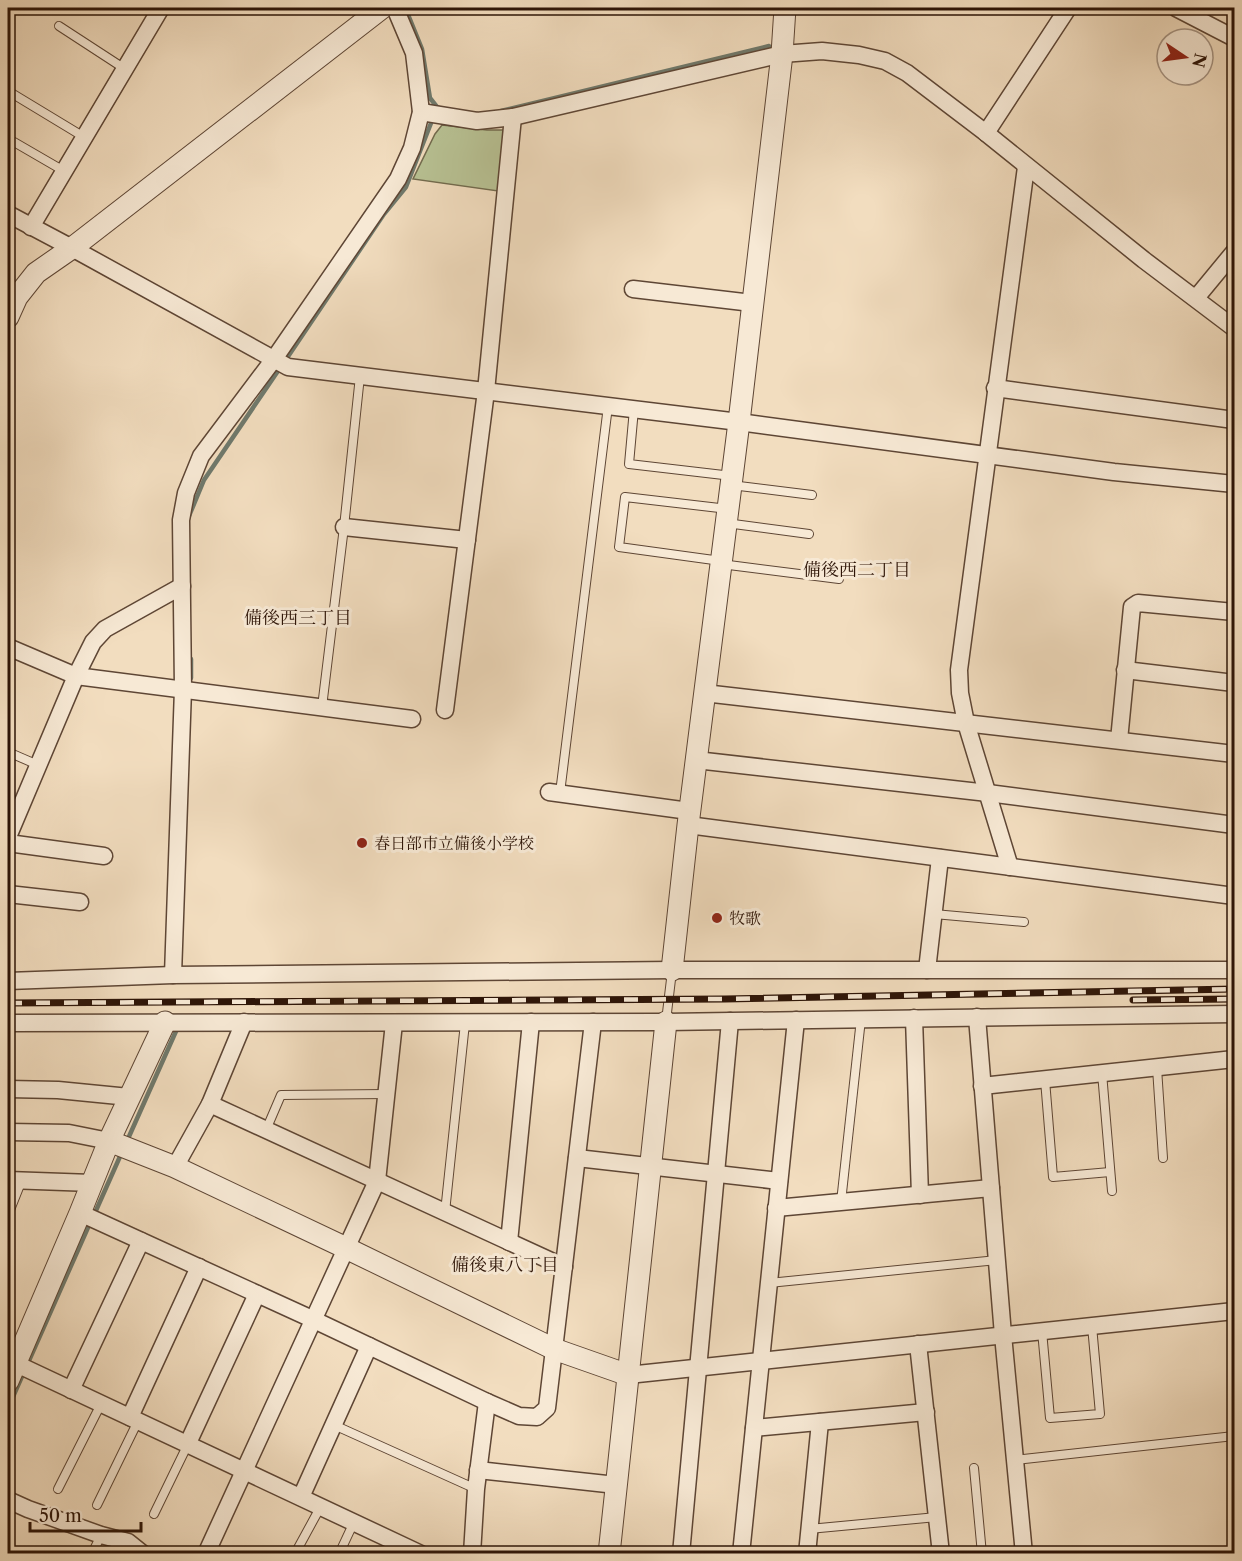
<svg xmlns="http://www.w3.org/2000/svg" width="1242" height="1561" font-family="'Libre Caslon Text','Noto Serif JP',serif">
  <rect width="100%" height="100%" fill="#f2ddbf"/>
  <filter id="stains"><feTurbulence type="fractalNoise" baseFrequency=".00333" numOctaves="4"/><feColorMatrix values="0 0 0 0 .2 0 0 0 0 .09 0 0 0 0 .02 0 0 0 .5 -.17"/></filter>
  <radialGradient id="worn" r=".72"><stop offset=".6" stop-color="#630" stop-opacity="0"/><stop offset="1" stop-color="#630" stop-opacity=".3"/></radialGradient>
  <path fill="#b8c294" stroke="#726b4e" stroke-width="1.5" d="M 442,125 L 487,130 L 504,130 L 498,191 L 413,179 L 435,134 Z"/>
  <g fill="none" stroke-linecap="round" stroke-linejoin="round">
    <g stroke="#6f796c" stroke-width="4.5">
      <path d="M 400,9 L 407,12 L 422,49 L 430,98 L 437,107 L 439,108"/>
      <path d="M 501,111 L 769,46"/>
      <path d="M 285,361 L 384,214 L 406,187 L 433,118"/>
      <path d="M 189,516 L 204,480 L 280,368"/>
      <path d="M 191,678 L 191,659"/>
      <path d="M 127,1141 L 177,1029"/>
      <path d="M 94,1215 L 122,1152"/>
      <path d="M 8,1408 L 90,1223"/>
    </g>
    <defs>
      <g id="service">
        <path d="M 59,26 L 125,69"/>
        <path d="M 8,91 L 84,137"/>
        <path d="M 14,142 L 64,171"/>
        <path d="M 634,409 L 629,464 L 732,476"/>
        <path d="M 731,485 L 812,495"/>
        <path d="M 726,523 L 809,534"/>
        <path d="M 721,561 L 619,547 L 625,497 L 728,509"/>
        <path d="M 721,564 L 839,579"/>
        <path d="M 322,707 L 344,527 L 360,376"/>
        <path d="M 8,752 L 38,765"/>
        <path d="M 560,793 L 608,406"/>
        <path d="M 934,914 L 1024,922"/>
        <path d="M 666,1021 L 672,971"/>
        <path d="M 1157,1068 L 1163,1158"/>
        <path d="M 1102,1073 L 1112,1191"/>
        <path d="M 1045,1080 L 1053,1177 L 1110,1172"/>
        <path d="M 266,1130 L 281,1095 L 387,1094"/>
        <path d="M 841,1202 L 861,1019"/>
        <path d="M 445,1212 L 465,1023"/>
        <path d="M 8,1215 L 22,1180"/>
        <path d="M 769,1283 L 997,1260"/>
        <path d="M 1042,1331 L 1050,1418 L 1100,1414 L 1092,1326"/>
        <path d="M 334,1425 L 476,1489"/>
        <path d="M 1015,1460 L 1234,1436"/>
        <path d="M 974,1468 L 982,1554"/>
        <path d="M 58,1489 L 101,1404"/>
        <path d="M 97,1505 L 138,1421"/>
        <path d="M 154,1514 L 188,1444"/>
        <path d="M 809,1529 L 937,1517"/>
        <path d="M 297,1550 L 321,1506"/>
        <path d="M 92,1554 L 101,1535"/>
        <path d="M 339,1554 L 354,1522"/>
      </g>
      <g id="minor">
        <path d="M 1176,8 L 1234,38"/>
        <path d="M 421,112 L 477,121 L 513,117 L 782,54 L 822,51 L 859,55 L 885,61 L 907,73 L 986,133 L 1144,260 L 1234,328"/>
        <path d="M 986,133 L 1068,8"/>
        <path d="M 8,214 L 72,248 L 288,367 L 739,422 L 1114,472 L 1234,484"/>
        <path d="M 31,227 L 161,8"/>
        <path d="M 633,289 L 752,303"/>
        <path d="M 1196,298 L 1234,252"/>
        <path d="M 995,388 L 1234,420"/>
        <path d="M 344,527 L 467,540"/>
        <path d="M 8,647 L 76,676 L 412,719"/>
        <path d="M 1125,670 L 1234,683"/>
        <path d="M 704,693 L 1234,754"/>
        <path d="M 445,710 L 486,391 L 513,117"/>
        <path d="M 1119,740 L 1132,607 L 1138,603 L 1234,612"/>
        <path d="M 696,760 L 988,793 L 1234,825"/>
        <path d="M 549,792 L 689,811"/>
        <path d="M 688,825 L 1234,896"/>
        <path d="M 8,837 L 76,676 L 93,642 L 105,629 L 182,586"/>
        <path d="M 8,843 L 104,856"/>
        <path d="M 1010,867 L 966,723 L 960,693 L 959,670 C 982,502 1003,334 1026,167"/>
        <path d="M 8,894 L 80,902"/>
        <path d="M 927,970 L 940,858"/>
        <path d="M 173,975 L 183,689 L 181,520 L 186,493 L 201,456 L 274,359 L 398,179 L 412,148 L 421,112 L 414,53 L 395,8"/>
        <path d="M 8,981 L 173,975 L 672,970 L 1234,970"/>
        <path d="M 977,1017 L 1003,1335 L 1024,1554"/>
        <path d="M 914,1018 L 920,1195"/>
        <path d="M 8,1023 L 666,1022 L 1234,1014"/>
        <path d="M 982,1086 L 1234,1059"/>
        <path d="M 8,1089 L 58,1090 L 129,1097"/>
        <path d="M 210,1104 L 564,1267"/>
        <path d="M 8,1132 L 69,1133 L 109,1141"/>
        <path d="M 577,1158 L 779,1181"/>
        <path d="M 175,1167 L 210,1104 L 244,1022"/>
        <path d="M 8,1180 L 92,1183"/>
        <path d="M 776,1208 L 991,1188"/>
        <path d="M 80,1213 L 312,1319 L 487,1402 L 519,1416 L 537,1417 L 547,1408 L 593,1022"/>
        <path d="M 509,1242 L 531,1022"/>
        <path d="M 918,1344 L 941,1554"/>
        <path d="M 8,1360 L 421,1554"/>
        <path d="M 628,1375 L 1234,1311"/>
        <path d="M 71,1390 L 141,1241"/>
        <path d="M 130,1417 L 199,1267"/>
        <path d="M 754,1428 L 926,1412"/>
        <path d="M 188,1443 L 257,1294"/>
        <path d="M 478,1470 L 616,1485"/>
        <path d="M 301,1497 L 369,1346"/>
        <path d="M 8,1500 L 28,1509 L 101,1535 L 128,1542 L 143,1554"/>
        <path d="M 206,1554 L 377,1181 L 394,1023"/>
        <path d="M 472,1554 L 476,1489 L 487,1402"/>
        <path d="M 681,1554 L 730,1021"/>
        <path d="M 741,1554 L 796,1020"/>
        <path d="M 807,1554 L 820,1422"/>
      </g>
      <g id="tertiary">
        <path d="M 8,317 L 17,297 L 36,273 L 72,248 L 382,8"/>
        <path d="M 672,970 L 688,825 L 739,422 L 782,54 L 785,8"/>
        <path d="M 109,1141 L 175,1167 L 346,1248 L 554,1349 L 628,1375"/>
        <path d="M 8,1381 L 80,1213 L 109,1141 L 165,1022"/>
        <path d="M 609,1554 L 666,1022"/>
      </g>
    </defs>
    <use href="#service" stroke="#5e4635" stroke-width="10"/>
    <use href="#minor" stroke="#5e4635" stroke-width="19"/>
    <use href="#tertiary" stroke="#5e4635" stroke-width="23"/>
    <use href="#service" stroke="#f7e9d5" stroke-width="8"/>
    <use href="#minor" stroke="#f7e9d5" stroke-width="16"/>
    <use href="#tertiary" stroke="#f7e9d5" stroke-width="21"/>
    <defs>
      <g id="rail">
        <path d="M 1133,1000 L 1234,999"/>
        <path d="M 8,1003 L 725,999 L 1234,989"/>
      </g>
    </defs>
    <use href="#rail" stroke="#2d1407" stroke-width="7"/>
    <use href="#rail" stroke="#f7e9d5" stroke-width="4.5" stroke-dasharray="14" stroke-linecap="butt"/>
  </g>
  <g fill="#8f2418" stroke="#f7e9d5" stroke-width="2">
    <circle cx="362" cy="843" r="6"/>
    <circle cx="717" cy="918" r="6"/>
  </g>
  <g text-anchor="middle" stroke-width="6" stroke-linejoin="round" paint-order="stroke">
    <g font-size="16" fill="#2d1407" stroke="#f7e9d5" text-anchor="start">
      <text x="374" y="849">春日部市立備後小学校</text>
      <text x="729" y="924">牧歌</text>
    </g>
    <g font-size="18" fill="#2d1407" stroke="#f7e9d5">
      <text x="857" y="576">備後西二丁目</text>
      <text x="298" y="624">備後西三丁目</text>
      <text x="505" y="1271">備後東八丁目</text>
    </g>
  </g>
  <rect width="1242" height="1561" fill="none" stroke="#f2ddbf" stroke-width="30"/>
  <rect x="9" y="9" width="1224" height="1543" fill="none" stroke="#2d1407" stroke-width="3"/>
  <rect x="15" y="15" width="1212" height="1531" fill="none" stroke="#2d1407" stroke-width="1.5"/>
  <g transform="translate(1185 57) rotate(103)"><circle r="28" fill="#f7e9d5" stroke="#a69483" stroke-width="1.5"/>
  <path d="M0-4.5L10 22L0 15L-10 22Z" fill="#8f2418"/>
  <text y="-9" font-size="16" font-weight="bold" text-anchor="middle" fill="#2d1407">N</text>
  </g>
  <path d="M30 1522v9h111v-9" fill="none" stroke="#2d1407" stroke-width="3"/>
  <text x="39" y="1522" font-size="18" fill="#2d1407" stroke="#f7e9d5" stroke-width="4.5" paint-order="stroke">50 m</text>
  <rect width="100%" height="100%" filter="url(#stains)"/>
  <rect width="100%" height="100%" fill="url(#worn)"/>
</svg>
